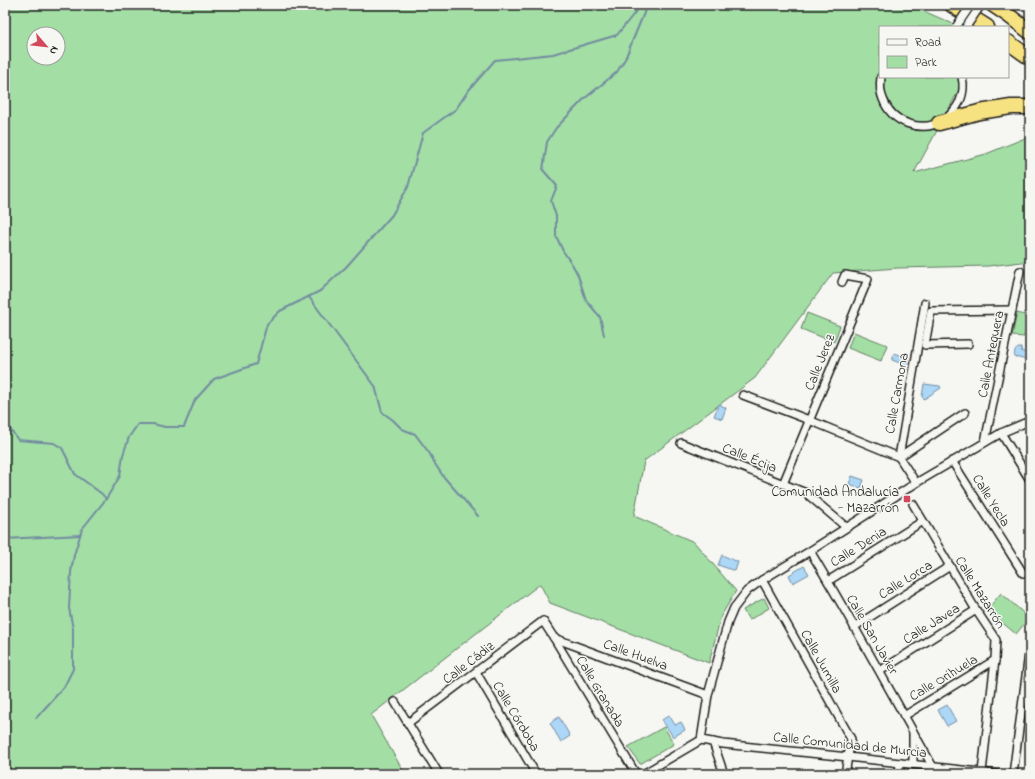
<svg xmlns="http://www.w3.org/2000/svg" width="1035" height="779" font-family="'Indie Flower',sans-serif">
  <rect width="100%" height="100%" fill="#f6f6f2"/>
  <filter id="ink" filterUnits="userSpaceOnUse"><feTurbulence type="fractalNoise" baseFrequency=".025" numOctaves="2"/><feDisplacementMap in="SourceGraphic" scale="8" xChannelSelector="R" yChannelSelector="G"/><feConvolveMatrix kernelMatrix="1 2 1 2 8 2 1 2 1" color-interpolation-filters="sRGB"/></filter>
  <g filter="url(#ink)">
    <g fill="#a3dea5" stroke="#607d60" fill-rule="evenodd">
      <path d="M 5,5 L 910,5 L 960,27 L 880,27 L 880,77 L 966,77 L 914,173 L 986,154 L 1030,136 L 1030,261 L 988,266 L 897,268 L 833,273 L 755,378 L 644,461 L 634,516 L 694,542 L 736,591 L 721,616 L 709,663 L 550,603 L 540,584 L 371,715 L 405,774 L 5,774 ZM 34,34 L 58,34 L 58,58 L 34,58 Z"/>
      <path d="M 807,313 L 840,326 L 834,342 L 801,329 Z"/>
      <path d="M 1017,313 L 1029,316 L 1024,337 L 1012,336 Z"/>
      <path d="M 854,332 L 887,345 L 881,361 L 848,348 Z"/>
      <path d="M 1001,593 L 1029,618 L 1016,634 L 987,610 Z"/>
      <path d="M 764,598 L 769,608 L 749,620 L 743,610 Z"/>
      <path d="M 664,727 L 674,744 L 640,764 L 628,747 Z"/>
    </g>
    <g fill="#acd7f7" stroke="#728c9f">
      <path d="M 1030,340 L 1030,361 L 1015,357 C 1013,353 1016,347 1021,348 L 1022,352 L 1024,352 C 1028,348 1025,344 1030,340 Z"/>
      <path d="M 895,353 L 909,359 L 907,366 L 892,360 Z"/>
      <path d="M 924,384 L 940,386 L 941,388 L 924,399 L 922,397 Z"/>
      <path d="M 719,404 L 726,408 L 722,419 L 714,416 Z"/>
      <path d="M 852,476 L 864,480 L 861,488 L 849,484 Z"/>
      <path d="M 722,555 L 738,562 L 735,571 L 718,565 Z"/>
      <path d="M 804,566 L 809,574 L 793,583 L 789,575 Z"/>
      <path d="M 947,705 L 956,721 L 947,726 L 938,710 Z"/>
      <path d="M 669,715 L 675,725 L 681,722 L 685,730 L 673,737 L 662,720 Z"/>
      <path d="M 559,717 L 570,736 L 561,742 L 550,723 Z"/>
    </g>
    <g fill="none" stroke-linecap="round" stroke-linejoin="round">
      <g stroke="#728c9f" stroke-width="2">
        <path d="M 309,297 L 375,386 L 382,412 L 393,420 L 402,429 L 415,434 L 430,454 L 435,464 L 443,476 L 478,516"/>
        <path d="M 604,335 L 600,317 L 586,300 L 578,275 L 572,264 L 563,251 L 556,236 L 556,216 L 551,201 L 557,186 L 543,170 L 547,142 L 556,128 L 584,99 L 617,72 L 625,59 L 644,13 L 646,5"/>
        <path d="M 5,419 L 8,426 L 18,440 L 54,443 L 62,448 L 75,474 L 102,494 L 106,499"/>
        <path d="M 5,539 L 80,535"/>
        <path d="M 36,718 L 64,687 L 73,669 L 73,629 L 69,608 L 71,572 L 74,555 L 82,529 L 106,499 L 120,476 L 123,455 L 129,437 L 138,424 L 153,424 L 165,427 L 184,427 L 195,400 L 214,379 L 256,364 L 267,324 L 280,311 L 320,291 L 346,267 L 392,215 L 408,187 L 423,133 L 456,109 L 468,91 L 495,60 L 553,54 L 617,35 L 641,5"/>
      </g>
      <defs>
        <g id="street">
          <path d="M 881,77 C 880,84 880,92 883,99 C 892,123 921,134 944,120 C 951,115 956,109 960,101 C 963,94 964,85 962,77"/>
          <path d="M 968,344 L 925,345 L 931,311 L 1012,310"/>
          <path d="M 743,395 L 809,420 L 899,457 L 965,413"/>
          <path d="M 1001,433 L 1030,480"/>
          <path d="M 985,442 L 1020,271"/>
          <path d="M 681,443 L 806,493 L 846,527"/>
          <path d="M 952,461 L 1023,573"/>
          <path d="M 916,483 L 899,457 L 925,303"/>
          <path d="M 783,484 L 868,279 L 845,275 L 842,282"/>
          <path d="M 913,504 L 976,610 L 996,640 L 995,660 L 982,772"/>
          <path d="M 810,551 C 853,622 892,695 933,767"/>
          <path d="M 762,580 L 851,739 L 845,774"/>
          <path d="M 828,581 L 923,521"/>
          <path d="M 854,627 L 950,566"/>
          <path d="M 554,638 L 708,695"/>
          <path d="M 880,671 L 976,610"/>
          <path d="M 476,672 L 536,774"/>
          <path d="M 395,702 L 439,774"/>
          <path d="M 904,716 L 995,660"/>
          <path d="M 408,723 L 543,621 L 554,638 L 636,774"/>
          <path d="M 913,732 L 913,764"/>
          <path d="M 701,740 L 723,744 L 848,757 L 997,774"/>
          <path d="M 713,742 L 724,774"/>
          <path d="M 643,774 L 701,740 L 708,695 L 728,622 L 734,608 L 747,591 L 762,580 L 810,551 L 916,483 L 1001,433 L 1027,422 L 1030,423"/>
          <path d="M 899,774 L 900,763"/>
          <path d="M 1013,774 L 1030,646"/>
        </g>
        <g id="highway">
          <path d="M 952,5 L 987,27"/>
          <path d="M 993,5 L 1008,15 L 1030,32"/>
          <path d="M 1008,42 L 1030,58"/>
          <path d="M 939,123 L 979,112 L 1011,107 L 1030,107"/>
        </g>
      </defs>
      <use href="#street" stroke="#1c1c1c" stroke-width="10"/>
      <use href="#highway" stroke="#1c1c1c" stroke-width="17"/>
      <use href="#street" stroke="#f6f6f2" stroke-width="7"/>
      <use href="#highway" stroke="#f7e281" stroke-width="14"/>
      <defs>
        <g id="street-bridge">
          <path d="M 956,27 L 971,5"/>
          <path d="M 966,27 L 981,5"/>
        </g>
      </defs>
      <use href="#street-bridge" stroke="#1c1c1c" stroke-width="10" stroke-linecap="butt"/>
      <use href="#street-bridge" stroke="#f6f6f2" stroke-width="7"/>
    </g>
  </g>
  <rect fill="#d1495b" stroke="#f6f6f2" stroke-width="1.5" x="903" y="495" width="8" height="8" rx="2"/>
  <g text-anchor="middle" stroke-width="3" stroke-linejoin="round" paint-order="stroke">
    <g font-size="14" fill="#1c1c1c" stroke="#f6f6f2">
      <text transform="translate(990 354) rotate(-79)" y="5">Calle Antequera</text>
      <text transform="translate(819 362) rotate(-68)" y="5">Calle Jerez</text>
      <text transform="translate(896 393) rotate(-80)" y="5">Calle Carmona</text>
      <text transform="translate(750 457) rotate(22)" y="5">Calle Écija</text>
      <text transform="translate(992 500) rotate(58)" y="5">Calle Yecla</text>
      <text transform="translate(858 546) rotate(-32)" y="5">Calle Denia</text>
      <text transform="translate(905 579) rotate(-32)" y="5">Calle Lorca</text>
      <text transform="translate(981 592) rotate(58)" y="5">Calle Mazarrón</text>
      <text transform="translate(931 623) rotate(-32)" y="5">Calle Javea</text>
      <text transform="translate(873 634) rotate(60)" y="5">Calle San Javier</text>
      <text transform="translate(636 654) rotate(20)" y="5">Calle Huelva</text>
      <text transform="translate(822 661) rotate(61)" y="5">Calle Jumilla</text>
      <text transform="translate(468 662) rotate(-37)" y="5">Calle Cádiz</text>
      <text transform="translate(943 677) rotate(-31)" y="5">Calle Orihuela</text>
      <text transform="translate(601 691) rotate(59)" y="5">Calle Granada</text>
      <text transform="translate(517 716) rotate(59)" y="5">Calle Córdoba</text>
      <text transform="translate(850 744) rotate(6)" y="5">Calle Comunidad de Murcia</text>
    </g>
    <g font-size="14" fill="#1c1c1c" stroke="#f6f6f2" text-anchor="end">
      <text x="899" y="496">Comunidad Andalucía<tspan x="899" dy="16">- Mazarrón</tspan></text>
    </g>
  </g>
  <rect width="1035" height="779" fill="none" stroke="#f6f6f2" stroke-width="20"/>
  <rect x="10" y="10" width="1015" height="759" fill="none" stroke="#1c1c1c" stroke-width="1.5" filter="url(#ink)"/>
  <rect x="879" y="26" width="130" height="52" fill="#f6f6f2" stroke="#9f9f9c"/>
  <rect x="887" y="39" width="20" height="6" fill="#f6f6f2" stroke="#9f9f9c"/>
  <text x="915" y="46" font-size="12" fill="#1c1c1c">Road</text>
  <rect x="887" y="56" width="20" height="12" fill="#a3dea5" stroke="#9f9f9c"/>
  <text x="915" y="66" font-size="12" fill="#1c1c1c">Park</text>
  <g transform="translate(46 46) rotate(118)"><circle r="19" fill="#f6f6f2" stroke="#9f9f9c"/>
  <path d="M0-3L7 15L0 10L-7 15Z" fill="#d1495b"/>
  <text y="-6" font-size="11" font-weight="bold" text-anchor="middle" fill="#1c1c1c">N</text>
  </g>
</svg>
